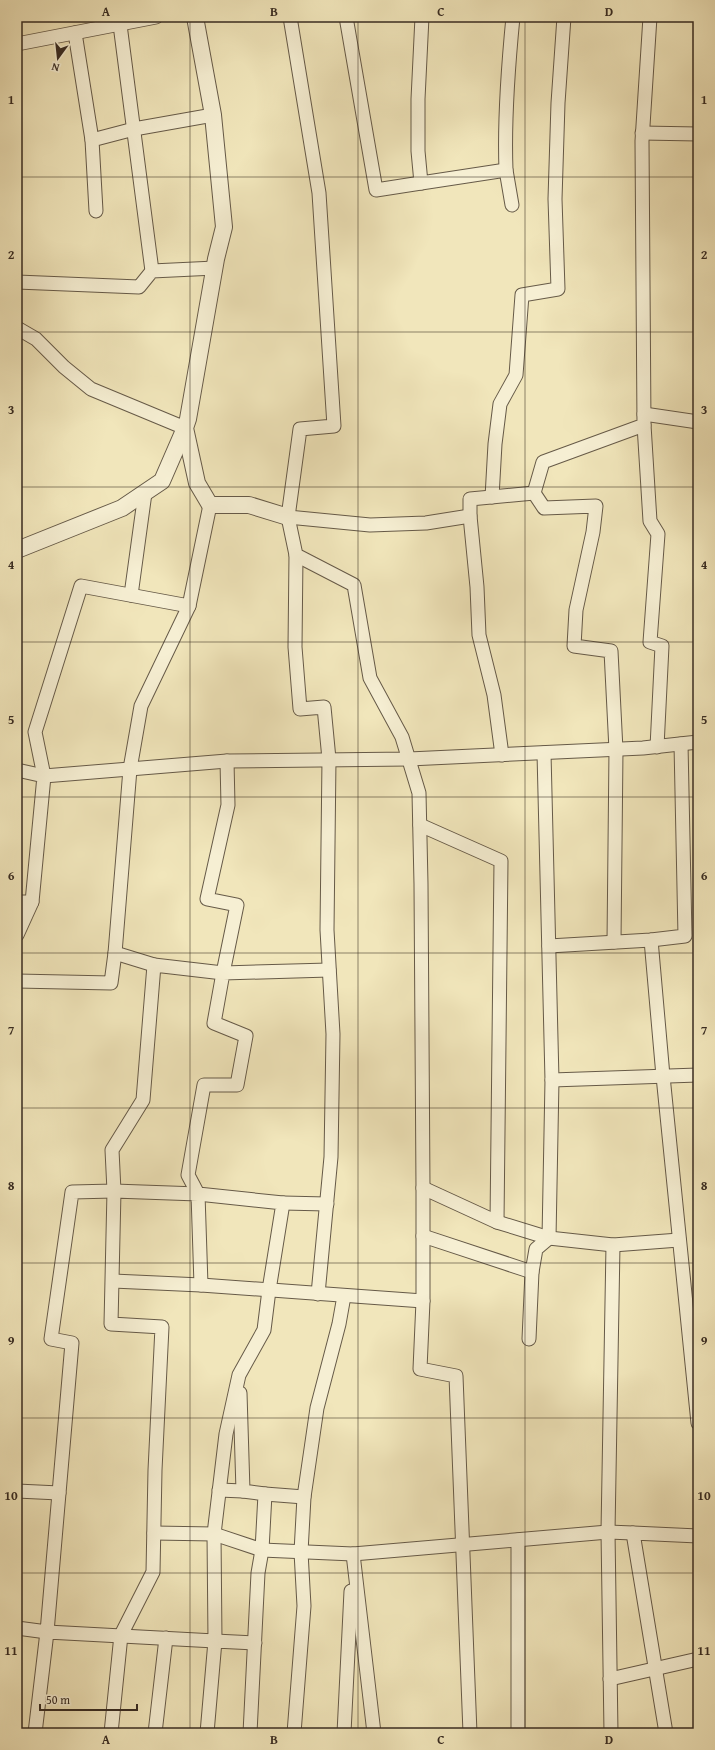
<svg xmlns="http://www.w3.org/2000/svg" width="715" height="1750" font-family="'Gentium Book Plus',serif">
  <rect width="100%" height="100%" fill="#f1e6bb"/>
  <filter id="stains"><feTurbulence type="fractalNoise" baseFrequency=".005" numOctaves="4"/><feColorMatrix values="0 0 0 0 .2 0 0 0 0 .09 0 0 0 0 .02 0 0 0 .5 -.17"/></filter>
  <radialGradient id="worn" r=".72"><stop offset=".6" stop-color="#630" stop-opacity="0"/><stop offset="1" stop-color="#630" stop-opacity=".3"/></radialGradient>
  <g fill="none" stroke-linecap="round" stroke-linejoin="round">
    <defs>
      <g id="minor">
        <path d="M 119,17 L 152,271"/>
        <path d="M 290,17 L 319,193 L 334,426 L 300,429 L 288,517 L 296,555 L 354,585 L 370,678 L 402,737 L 419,793 L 421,884 L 423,1188 L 423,1301 L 420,1369 L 456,1376 L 470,1733"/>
        <path d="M 346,17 L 376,190 L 421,183"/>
        <path d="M 422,17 L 418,99 L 418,151 L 421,183 L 506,170 L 512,205"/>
        <path d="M 75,33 L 92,140"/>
        <path d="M 17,44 L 156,17"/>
        <path d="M 642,133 L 698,134"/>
        <path d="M 506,170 C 504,119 508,68 513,17"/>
        <path d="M 96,211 L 92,140 L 134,129 L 213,115"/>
        <path d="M 17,282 L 139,287 L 152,271 L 215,268"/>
        <path d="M 17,328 L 36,339 L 64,367 L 91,389 L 185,428"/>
        <path d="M 644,414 L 698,422"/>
        <path d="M 644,425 L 650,521 L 658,534 L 650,642 L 662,646 L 657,747"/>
        <path d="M 534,493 L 544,508 L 596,506 L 593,532 L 576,610 L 574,646 L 611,651 L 616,750 L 614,942"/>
        <path d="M 492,497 L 495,444 L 500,404 L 516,375 L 522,295 L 558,289 L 555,199 L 558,103 L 564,17"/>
        <path d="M 210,505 L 189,606 L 81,586 L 35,732 L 44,776 L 227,761 L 409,759 L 643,748 L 698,742"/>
        <path d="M 288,517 L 370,525 L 426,523 L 470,516"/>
        <path d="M 296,555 L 295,647 L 300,709 L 324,707 L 329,759 L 327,930 L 333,1034 L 331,1157 L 318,1294"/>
        <path d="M 131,595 L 145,493"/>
        <path d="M 502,755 L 494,695 L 479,635 L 477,587 L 470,516 L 470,499 L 534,493 L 543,462 L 644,425 L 642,141 L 650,17"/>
        <path d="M 17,770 L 44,776 L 32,902 L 17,902"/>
        <path d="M 420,825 L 501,861 L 497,1222"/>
        <path d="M 17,935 L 32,902"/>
        <path d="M 651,940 L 663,1076 L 698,1423"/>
        <path d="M 549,946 L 651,940 L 685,936 L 681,744"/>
        <path d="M 115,953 L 154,965"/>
        <path d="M 17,981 L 111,983 L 115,953 L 130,769 L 141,706 L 189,606"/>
        <path d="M 552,1080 L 698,1075"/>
        <path d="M 423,1188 L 497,1222 L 549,1238 L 613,1245 L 679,1240"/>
        <path d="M 283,1203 L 327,1204"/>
        <path d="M 423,1236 L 532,1272"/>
        <path d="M 113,1281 L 201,1285 L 423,1301"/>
        <path d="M 529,1339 L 532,1272 L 536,1249 L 549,1238 L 552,1080 L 544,753"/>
        <path d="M 240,1393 L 243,1491 L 265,1494 L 262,1550 L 258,1573 L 250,1733"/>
        <path d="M 219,1490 L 243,1491"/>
        <path d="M 17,1491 L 59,1493"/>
        <path d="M 265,1494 L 304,1497"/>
        <path d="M 154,1533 L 214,1534 L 262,1550 L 353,1554 L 608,1532 L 633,1533"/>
        <path d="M 518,1540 L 518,1733"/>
        <path d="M 353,1554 L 374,1733"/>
        <path d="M 17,1628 L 47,1632 L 72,1343 L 51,1339 L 72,1192 L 114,1191 L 112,1150 L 143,1100 L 154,965 L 223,973 L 237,905 L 207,899 L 228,805 L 227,761"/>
        <path d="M 610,1679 L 698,1659"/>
        <path d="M 35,1733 L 47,1632 L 215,1641 L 214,1534 L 226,1434 L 239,1375 L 264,1330 L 269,1290 L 283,1203 L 198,1194 L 188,1175 L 204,1085 L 237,1085 L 246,1036 L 214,1023 L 223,973 L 329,970"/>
        <path d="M 111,1733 L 121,1635 L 153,1572 L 155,1470 L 162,1327 L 111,1324 L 114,1191 L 198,1194 L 201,1285"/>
        <path d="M 155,1733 L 166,1638"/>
        <path d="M 207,1733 L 215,1641 L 255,1643"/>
        <path d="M 294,1733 L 304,1606 L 301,1552 L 304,1497 L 317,1408 L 339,1324 L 344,1296"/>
        <path d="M 344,1733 L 351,1591"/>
        <path d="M 611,1733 L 608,1532 L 613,1245"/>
        <path d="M 666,1733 L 633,1533 L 698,1536"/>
      </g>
      <g id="tertiary">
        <path d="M 195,17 L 213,115 L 224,227 L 216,259 L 188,419 L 185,428 L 197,483 L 210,505 L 249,505 L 288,517"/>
        <path d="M 17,550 L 122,508 L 162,481 L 185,428"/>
      </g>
    </defs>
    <use href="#minor" stroke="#665a48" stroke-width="15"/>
    <use href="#tertiary" stroke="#665a48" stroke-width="18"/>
    <use href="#minor" stroke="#f6efd3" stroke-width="13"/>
    <use href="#tertiary" stroke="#f6efd3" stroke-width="16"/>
  </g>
  <path fill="none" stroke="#372b22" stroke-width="1" stroke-opacity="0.55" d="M 190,17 L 190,1733M 358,17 L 358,1733M 525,17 L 525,1733M 17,177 L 698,177M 17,332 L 698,332M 17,487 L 698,487M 17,642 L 698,642M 17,797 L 698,797M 17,953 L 698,953M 17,1108 L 698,1108M 17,1263 L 698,1263M 17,1418 L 698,1418M 17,1573 L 698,1573"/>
  <rect width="715" height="1750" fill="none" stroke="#f1e6bb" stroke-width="44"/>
  <g transform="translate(58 58) rotate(195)" stroke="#f6efd3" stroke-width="3" paint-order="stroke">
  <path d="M0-3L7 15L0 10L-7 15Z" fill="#372b22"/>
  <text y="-6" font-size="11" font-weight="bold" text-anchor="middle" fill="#372b22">N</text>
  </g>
  <path d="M40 1704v6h97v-6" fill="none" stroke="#372b22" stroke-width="2"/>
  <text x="46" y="1704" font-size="12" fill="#372b22" stroke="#f6efd3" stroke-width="3" paint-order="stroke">50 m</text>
  <rect x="22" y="22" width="671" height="1706" fill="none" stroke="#372b22" stroke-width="1.5"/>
  <g font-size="13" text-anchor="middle" font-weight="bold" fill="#372b22">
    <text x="106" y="16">A</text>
    <text x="274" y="16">B</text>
    <text x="441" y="16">C</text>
    <text x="609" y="16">D</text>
    <text x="11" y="104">1</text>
    <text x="704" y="104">1</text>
    <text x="11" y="259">2</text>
    <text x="704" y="259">2</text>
    <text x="11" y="414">3</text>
    <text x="704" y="414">3</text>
    <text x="11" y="569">4</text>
    <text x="704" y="569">4</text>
    <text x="11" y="724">5</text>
    <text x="704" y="724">5</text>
    <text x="11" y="880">6</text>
    <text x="704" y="880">6</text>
    <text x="11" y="1035">7</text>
    <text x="704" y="1035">7</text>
    <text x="11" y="1190">8</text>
    <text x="704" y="1190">8</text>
    <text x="11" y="1345">9</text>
    <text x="704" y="1345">9</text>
    <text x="11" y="1500">10</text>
    <text x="704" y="1500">10</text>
    <text x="11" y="1655">11</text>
    <text x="704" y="1655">11</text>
    <text x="106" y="1744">A</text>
    <text x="274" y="1744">B</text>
    <text x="441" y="1744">C</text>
    <text x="609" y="1744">D</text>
  </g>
  <rect width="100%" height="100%" filter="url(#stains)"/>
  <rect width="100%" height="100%" fill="url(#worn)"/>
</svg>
